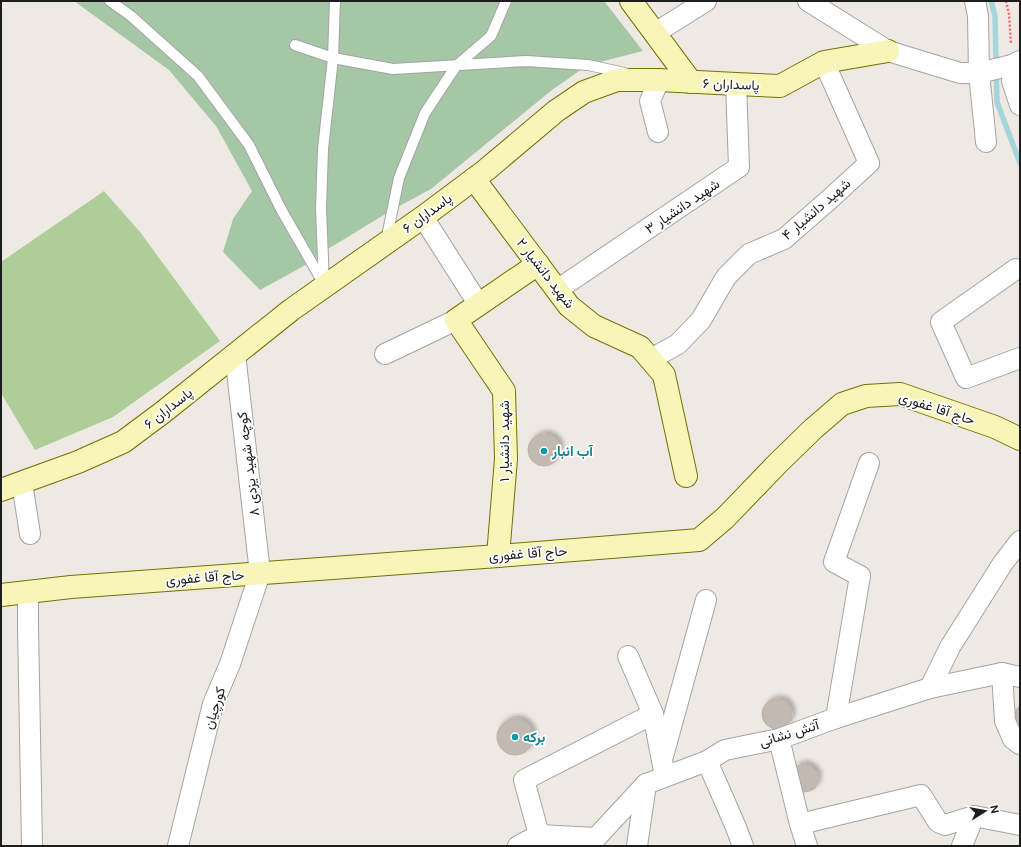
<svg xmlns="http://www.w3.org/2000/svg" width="1021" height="847" font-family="'DM Sans',Vazirmatn,sans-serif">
  <defs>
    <filter id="shadow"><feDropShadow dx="3.5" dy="-3.5" stdDeviation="2" flood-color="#0004"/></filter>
  </defs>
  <rect width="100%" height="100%" fill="#eeeae3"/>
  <path fill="#aecd99" d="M 104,191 L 140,232 L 220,341 L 113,417 L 35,450 L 1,393 L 1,262 Z"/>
  <path fill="#a5c7a6" d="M 74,1 L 604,1 L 643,51 L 588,65 L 552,90 L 431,189 L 392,210 L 323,252 L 311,262 L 260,290 L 223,252 L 233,219 L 252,191 L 216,126 L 169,70 Z"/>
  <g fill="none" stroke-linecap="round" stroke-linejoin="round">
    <path stroke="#a4d5dc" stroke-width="5.5" d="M 991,1 L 995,16 L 997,102 L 1020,163"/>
  </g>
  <g fill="#c3b9b3" stroke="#c0afa6" filter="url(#shadow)">
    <circle cx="544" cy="450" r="16"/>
    <circle cx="777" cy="714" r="15"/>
    <path d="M 1020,706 L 1020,733 L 1015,725 L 1014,715 L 1017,709 Z"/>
    <circle cx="515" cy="737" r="18"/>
    <path d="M 805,764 L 810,766 L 814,769 L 817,773 L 818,778 L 817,784 L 815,788 L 810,791 L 804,792 L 798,791 L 795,767 L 800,765 Z"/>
  </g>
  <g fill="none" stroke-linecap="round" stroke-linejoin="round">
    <defs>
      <g id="lane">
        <path d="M 110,1 L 131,16 L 198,76 L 249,145 L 282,211 L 325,286"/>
        <path d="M 295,45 L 333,58 L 393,69 L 526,61 L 588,65 L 625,73"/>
        <path d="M 386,241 L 399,178 L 425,113 L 456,66 L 491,36 L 506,1"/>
        <path d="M 324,284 L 321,208 L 323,149 L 333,58 L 335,1"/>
      </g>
      <g id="street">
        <path d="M 808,1 L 888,51 L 960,73 L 979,73 L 1012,65 L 1020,61"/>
        <path d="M 975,1 L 978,16 L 979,73 L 986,142"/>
        <path d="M 655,33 L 706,1"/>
        <path d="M 1012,65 L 1012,81 L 1020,105"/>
        <path d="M 658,132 L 650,101 L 659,80"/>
        <path d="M 423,217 L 479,305"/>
        <path d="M 1016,269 L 941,322 L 966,378 L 1020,358"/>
        <path d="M 557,290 L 739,167 L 736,84"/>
        <path d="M 385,354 L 456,320"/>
        <path d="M 651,359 L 678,344 L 701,320 L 726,277 L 749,254 L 784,239 L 831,198 L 869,163 L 824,62"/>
        <path d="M 22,483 L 30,534"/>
        <path d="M 28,592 L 28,626 L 32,846"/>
        <path d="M 628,656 L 653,714"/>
        <path d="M 1002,673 L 1005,721 L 1013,739 L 1020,744"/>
        <path d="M 930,688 L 950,647 L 1003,563 L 1020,541"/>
        <path d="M 836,718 L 860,576 L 834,562 L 869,463"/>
        <path d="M 779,739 L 800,824 L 807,846"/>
        <path d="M 663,756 L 706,600"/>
        <path d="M 707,761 L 735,825 L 743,846"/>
        <path d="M 800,824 L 921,795 L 938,822 L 945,825 L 974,816 L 1020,825"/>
        <path d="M 539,835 L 524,780 L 653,714 L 665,776"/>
        <path d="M 178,846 L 213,704 L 230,664 L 260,573 L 235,354"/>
        <path d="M 518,846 L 539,835 L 596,838"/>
        <path d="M 586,846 L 596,838 L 646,784 L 707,761 L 725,750 L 779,739 L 836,718 L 930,688 L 1002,673 L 1020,677"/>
        <path d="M 637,846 L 646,784"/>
        <path d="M 962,846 L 974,816"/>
      </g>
      <g id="secondary">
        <path d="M 631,1 L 691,82"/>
        <path d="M 474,179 L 569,306 L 594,326 L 640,347 L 664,375 L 686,476"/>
        <path d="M 1,490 L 78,462 L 123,442 L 162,413 L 291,310 L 423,217 L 486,170 L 556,111 L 584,92 L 617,80 L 659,80 L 736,84 L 780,86 L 824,62 L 888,51"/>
        <path d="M 498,556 L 506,459 L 504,391 L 456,320 L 538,264"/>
        <path d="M 1,595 L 71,587 L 498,556 L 699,540 L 725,518 L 777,464 L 813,429 L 842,404 L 866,396 L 900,394 L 995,427 L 1020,439"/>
      </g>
    </defs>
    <use href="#lane" stroke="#a4a4a4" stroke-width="12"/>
    <use href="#street" stroke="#a4a4a4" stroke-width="22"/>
    <use href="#secondary" stroke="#727206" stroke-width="24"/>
    <path stroke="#f76b6c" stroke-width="2.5" stroke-dasharray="2 2" stroke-linecap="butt" d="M 1006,1 L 1009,14 L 1011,44"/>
    <use href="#lane" stroke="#fff" stroke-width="10"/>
    <use href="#street" stroke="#fff" stroke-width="20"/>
    <use href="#secondary" stroke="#f8f5b8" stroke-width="22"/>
  </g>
  <g fill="#0f9aa8" stroke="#fff" stroke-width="1.5">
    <circle cx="544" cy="451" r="4"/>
    <circle cx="515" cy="737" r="4"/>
  </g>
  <g text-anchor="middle" stroke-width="3.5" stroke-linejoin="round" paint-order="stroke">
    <g font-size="14" fill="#1d1d1d" stroke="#fff">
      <text transform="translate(731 84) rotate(2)" y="5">پاسداران ۶</text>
      <text transform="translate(682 206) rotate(-34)" y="5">شهید دانشیار ۳</text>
      <text transform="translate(816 209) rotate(-41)" y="5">شهید دانشیار ۴</text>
      <text transform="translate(427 213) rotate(-36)" y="5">پاسداران ۶</text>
      <text transform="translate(546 273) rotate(52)" y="5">شهید دانشیار ۲</text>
      <text transform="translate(168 408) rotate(-38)" y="5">پاسداران ۶</text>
      <text transform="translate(937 408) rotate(18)" y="5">حاج آقا غفوری</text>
      <text transform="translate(504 441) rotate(-90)" y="5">شهید دانشیار ۱</text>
      <text transform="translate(248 464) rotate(-97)" y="5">کوچه شهید یزدی ۸</text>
      <text transform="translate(528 553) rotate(-4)" y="5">حاج آقا غفوری</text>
      <text transform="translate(205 577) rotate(-4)" y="5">حاج آقا غفوری</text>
      <text transform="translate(214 708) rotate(-72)" y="5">کورچیان</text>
      <text transform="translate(789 733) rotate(-17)" y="5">آتش نشانی</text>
    </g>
    <g font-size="14" font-weight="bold" fill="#0d838f" stroke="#fff" text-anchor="start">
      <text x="552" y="456">آب انبار</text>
      <text x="523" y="742">برکه</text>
    </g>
  </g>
  <rect width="1021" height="847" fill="none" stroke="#1d1d1d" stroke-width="4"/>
  <g transform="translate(985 811) rotate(79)" stroke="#ffffff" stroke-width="3" paint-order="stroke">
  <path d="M0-3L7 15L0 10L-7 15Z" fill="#1d1d1d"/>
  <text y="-6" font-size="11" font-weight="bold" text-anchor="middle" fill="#1d1d1d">N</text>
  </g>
</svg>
